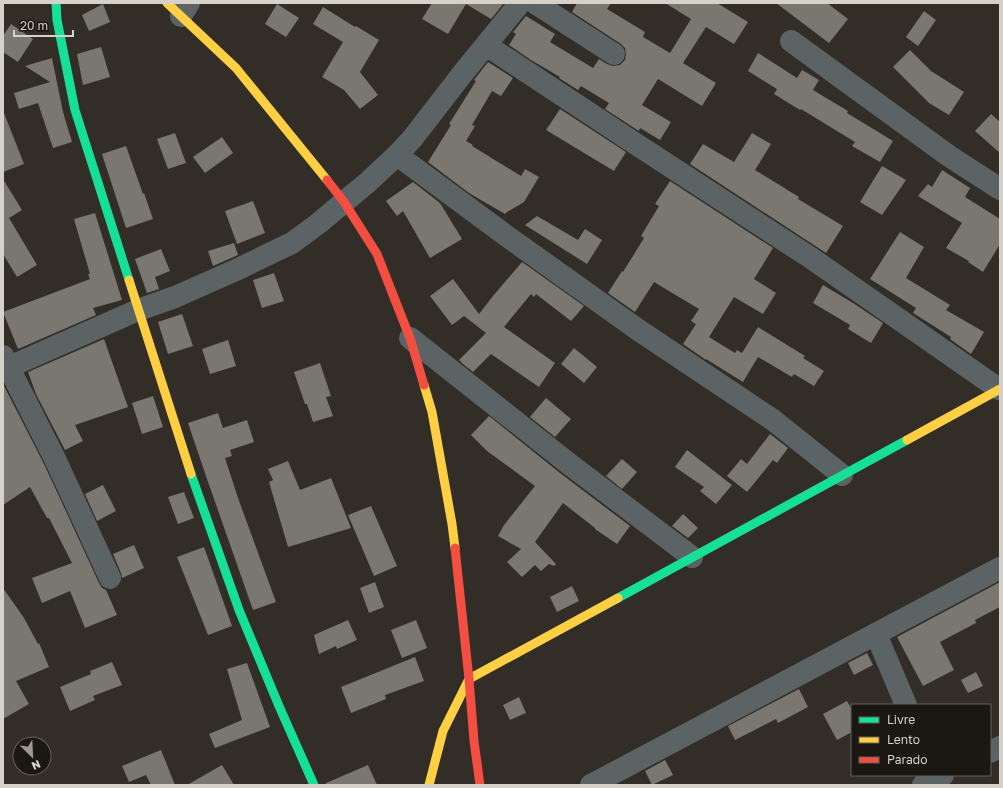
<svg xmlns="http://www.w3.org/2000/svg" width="1003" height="788" font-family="'Golos Text',sans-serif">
  <rect width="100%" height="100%" fill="#322d27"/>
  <g fill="#7a7670">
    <path d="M 432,3 L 504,3 L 491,19 L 466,4 L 448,34 L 422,19 Z"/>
    <path d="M 577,3 L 611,3 L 607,9 L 645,32 L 643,37 L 670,53 L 691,19 L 665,3 L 717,3 L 748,22 L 734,44 L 706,27 L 683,63 L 716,83 L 702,106 L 658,79 L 642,105 L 671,122 L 660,140 L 640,128 L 639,131 L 605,109 L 609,103 L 581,86 L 578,90 L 559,78 L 560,77 L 531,60 L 509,45 L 516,34 L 513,32 L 526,16 L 555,34 L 550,42 L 593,68 L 599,59 L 607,64 L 613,66 L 620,65 L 625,60 L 626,55 L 625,48 L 621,44 L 572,12 Z"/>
    <path d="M 776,3 L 827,3 L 848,19 L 829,43 Z"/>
    <path d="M 103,4 L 110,22 L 89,31 L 82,15 Z"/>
    <path d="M 277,4 L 299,18 L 286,37 L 265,24 Z"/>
    <path d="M 323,7 L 355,27 L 356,26 L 379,40 L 360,72 L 378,95 L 360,109 L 344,90 L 322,77 L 343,42 L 313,24 Z"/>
    <path d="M 924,11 L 936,20 L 918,46 L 906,37 Z"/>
    <path d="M 11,24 L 33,39 L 18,62 L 3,52 L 3,36 Z"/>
    <path d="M 101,47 L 110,77 L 83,85 L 77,54 Z"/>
    <path d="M 910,50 L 931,71 L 964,92 L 949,115 L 929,103 L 893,67 Z"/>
    <path d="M 758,53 L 797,78 L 802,70 L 819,80 L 813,90 L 848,111 L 847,113 L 893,141 L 880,162 L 852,146 L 855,142 L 801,109 L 800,110 L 774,94 L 777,89 L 748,71 Z"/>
    <path d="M 52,58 L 63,112 L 72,142 L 53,148 L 38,103 L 19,109 L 14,93 L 50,82 L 25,66 Z"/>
    <path d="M 488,62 L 513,78 L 501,96 L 492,91 L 472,125 L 475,126 L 466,141 L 473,145 L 472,146 L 521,176 L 525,169 L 539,177 L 524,202 L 507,212 L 505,214 L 469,193 L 428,162 L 451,125 L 449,124 L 476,81 L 474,80 Z"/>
    <path d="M 560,109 L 626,152 L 614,171 L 546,130 Z"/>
    <path d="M 4,113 L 24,164 L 3,172 L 3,114 Z"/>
    <path d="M 991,114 L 1000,122 L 1000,153 L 975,131 Z"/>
    <path d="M 175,133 L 186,163 L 168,169 L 157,139 Z"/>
    <path d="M 752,133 L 771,144 L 755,170 L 799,197 L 798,199 L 843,226 L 826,253 L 690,164 L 703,144 L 734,162 Z"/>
    <path d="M 222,137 L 233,153 L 205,173 L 193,157 Z"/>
    <path d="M 126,146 L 143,194 L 144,193 L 153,219 L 126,228 L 102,154 Z"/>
    <path d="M 882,166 L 906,180 L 882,215 L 860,202 Z"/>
    <path d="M 942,170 L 970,188 L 965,197 L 1000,219 L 1000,244 L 983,272 L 968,262 L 969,261 L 946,248 L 962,223 L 918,196 L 928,184 L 932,187 Z"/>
    <path d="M 3,179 L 22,210 L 9,218 L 37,265 L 17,277 L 3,254 Z"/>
    <path d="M 670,181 L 773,248 L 754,279 L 776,293 L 763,314 L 734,297 L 709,337 L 735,353 L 737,350 L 742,353 L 758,327 L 805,356 L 803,358 L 824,371 L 814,386 L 794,374 L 792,377 L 758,357 L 743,382 L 706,359 L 706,360 L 683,344 L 696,324 L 691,321 L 699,309 L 654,282 L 635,312 L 608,293 L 622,271 L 623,272 L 644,238 L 641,236 L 659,206 L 655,204 Z"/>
    <path d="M 413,182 L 440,203 L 462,239 L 430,258 L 403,211 L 397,216 L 386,201 Z"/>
    <path d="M 253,201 L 265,233 L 237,244 L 225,211 Z"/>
    <path d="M 95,213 L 122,300 L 93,308 L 96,315 L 18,349 L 3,312 L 90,279 L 88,274 L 90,274 L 74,219 Z"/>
    <path d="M 537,216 L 578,240 L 585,229 L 602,240 L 587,264 L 525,225 Z"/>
    <path d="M 900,232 L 924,247 L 906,278 L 950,305 L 946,310 L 984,332 L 971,354 L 950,339 L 951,337 L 913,313 L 916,308 L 870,279 Z"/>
    <path d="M 234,243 L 238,255 L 213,266 L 208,251 Z"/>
    <path d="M 161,249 L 170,271 L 155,277 L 159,289 L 147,293 L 135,259 Z"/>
    <path d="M 522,262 L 584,306 L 571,321 L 536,294 L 534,297 L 531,294 L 504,327 L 555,363 L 539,387 L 491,354 L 473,372 L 463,364 L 459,360 L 486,333 L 464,316 L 452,325 L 430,296 L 453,279 L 479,314 L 493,296 Z"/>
    <path d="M 274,273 L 284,301 L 262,308 L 253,280 Z"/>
    <path d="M 823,285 L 853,303 L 883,323 L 871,343 L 848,329 L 850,325 L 813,303 Z"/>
    <path d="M 182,314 L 193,346 L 168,354 L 158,322 Z"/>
    <path d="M 104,339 L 128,407 L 75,425 L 83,441 L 65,450 L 36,394 L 28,372 Z"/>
    <path d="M 228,340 L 236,366 L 210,374 L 202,349 Z"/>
    <path d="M 574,348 L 597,367 L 584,383 L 561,364 Z"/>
    <path d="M 320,363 L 331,396 L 326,397 L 333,416 L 313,422 L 307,404 L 305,404 L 294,372 Z"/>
    <path d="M 3,384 L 45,466 L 99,583 L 102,588 L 106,590 L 117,615 L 85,628 L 70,591 L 42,603 L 32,578 L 72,563 L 49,518 L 47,518 L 30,487 L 3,505 Z"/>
    <path d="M 153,396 L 163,427 L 142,434 L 132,403 Z"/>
    <path d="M 546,398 L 571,419 L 555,437 L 530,417 Z"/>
    <path d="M 218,413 L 223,428 L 247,420 L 254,442 L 230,450 L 232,456 L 225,458 L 238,498 L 276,602 L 253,610 L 207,479 L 188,423 Z"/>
    <path d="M 489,416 L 560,473 L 630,526 L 617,544 L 595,529 L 595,528 L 563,503 L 535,542 L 556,564 L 554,566 L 549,564 L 541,571 L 535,565 L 522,577 L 507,562 L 521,549 L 498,536 L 504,525 L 535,486 L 487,451 L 471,435 Z"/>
    <path d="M 770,434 L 788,448 L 777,463 L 773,460 L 747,492 L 727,476 L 741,459 L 747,464 Z"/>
    <path d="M 687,450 L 732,485 L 716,504 L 700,491 L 704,487 L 675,467 Z"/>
    <path d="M 622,459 L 637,472 L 622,489 L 606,476 Z"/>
    <path d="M 288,461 L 300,490 L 331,478 L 351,528 L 288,547 L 269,482 L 273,480 L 268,469 Z"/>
    <path d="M 103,485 L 116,511 L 97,521 L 85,494 Z"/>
    <path d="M 184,492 L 194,518 L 178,524 L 168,497 Z"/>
    <path d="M 371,506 L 397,566 L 374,576 L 348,515 Z"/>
    <path d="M 683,514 L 698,528 L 688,538 L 672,526 Z"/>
    <path d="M 134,545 L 144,568 L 122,578 L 121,573 L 113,554 Z"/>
    <path d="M 204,547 L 232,626 L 208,635 L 177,557 Z"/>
    <path d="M 375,582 L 384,607 L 369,613 L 360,588 Z"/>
    <path d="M 1000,582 L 1000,607 L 975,620 L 976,623 L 940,642 L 954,670 L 923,686 L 897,637 Z"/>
    <path d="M 572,586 L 579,601 L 557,612 L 550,597 Z"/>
    <path d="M 3,588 L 24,618 L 38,644 L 39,643 L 49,667 L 16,681 L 29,704 L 3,719 Z"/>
    <path d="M 348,620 L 357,640 L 337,649 L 336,646 L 319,654 L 314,635 Z"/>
    <path d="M 416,620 L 427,648 L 402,658 L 391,630 Z"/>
    <path d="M 867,653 L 873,665 L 854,675 L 848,663 Z"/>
    <path d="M 415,657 L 424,681 L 385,695 L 386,699 L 351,713 L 341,687 Z"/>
    <path d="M 112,662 L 122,685 L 93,696 L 95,700 L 70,711 L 60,687 L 91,674 L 90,671 Z"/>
    <path d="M 247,663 L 270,727 L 215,748 L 209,734 L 242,720 L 227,669 Z"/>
    <path d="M 976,672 L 983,686 L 968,693 L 961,680 Z"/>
    <path d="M 799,689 L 808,707 L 778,723 L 776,719 L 735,740 L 728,726 Z"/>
    <path d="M 519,697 L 526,713 L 510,720 L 503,705 Z"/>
    <path d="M 847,701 L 852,710 L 852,732 L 837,740 L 823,714 Z"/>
    <path d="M 161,750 L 175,785 L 151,785 L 146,775 L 129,782 L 122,766 Z"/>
    <path d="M 665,760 L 673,775 L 652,785 L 645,771 Z"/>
    <path d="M 222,765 L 234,785 L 187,785 Z"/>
    <path d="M 368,765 L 377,785 L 326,785 L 326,783 Z"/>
  </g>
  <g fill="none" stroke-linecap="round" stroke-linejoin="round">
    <g stroke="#5c6365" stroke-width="22">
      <path d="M 535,3 L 614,54"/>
      <path d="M 181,16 L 189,3"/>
      <path d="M 791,41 L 949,156 L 1000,189"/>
      <path d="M 486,45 L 642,148 L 811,258 L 999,389"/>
      <path d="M 397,155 L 508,237 L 637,329 L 773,420 L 842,475"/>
      <path d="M 410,338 L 568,463 L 692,557"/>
      <path d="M 3,356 L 56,461 L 110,578"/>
      <path d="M 9,367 L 138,310 L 175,297 L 236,270 L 292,243 L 319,223 L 344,202 L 367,183 L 397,155 L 412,139 L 463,73 L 520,3"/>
      <path d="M 876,634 L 906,705"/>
      <path d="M 990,752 L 1000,747"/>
      <path d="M 591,785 L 1000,568"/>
      <path d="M 923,785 L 943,775"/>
    </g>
    <g stroke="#16e098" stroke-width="9">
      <path d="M 56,3 L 57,20 L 75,110 L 129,280"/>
      <path d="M 191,474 L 239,610 L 279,706 L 314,785"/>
      <path d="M 618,598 L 907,440"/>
    </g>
    <g stroke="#ffcf43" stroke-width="9">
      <path d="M 167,3 L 236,68 L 327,180"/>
      <path d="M 129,280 L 191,474"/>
      <path d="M 424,385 L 432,412 L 452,524 L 455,548"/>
      <path d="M 907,440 L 1000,389"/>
      <path d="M 429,785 L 443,731 L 469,679 L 618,598"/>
    </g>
    <g stroke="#f24e42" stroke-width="9">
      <path d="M 327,180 L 344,202 L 377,254 L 410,338 L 424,385"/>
      <path d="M 455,548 L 469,679 L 474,741 L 480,785"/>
    </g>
  </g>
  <rect width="1003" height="788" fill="none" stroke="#d6d1c9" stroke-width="8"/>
  <rect x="851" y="704" width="140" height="72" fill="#1b1712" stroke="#66615b"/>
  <rect x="859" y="717" width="20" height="6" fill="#16e098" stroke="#66615b"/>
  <text x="887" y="724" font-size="12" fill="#d6d1c9">Livre</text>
  <rect x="859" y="737" width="20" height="6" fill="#ffcf43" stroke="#66615b"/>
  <text x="887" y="744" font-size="12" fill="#d6d1c9">Lento</text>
  <rect x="859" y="757" width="20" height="6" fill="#f24e42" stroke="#66615b"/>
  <text x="887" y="764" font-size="12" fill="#d6d1c9">Parado</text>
  <g transform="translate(32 756) rotate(156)"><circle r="19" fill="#1b1712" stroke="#66615b"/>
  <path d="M0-3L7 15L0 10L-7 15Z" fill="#9d9890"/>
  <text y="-6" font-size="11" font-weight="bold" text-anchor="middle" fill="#d6d1c9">N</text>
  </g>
  <path d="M14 30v6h59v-6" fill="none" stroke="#d6d1c9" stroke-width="2"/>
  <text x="20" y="30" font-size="12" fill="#d6d1c9" stroke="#1b1712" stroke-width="3" paint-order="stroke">20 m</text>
</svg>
